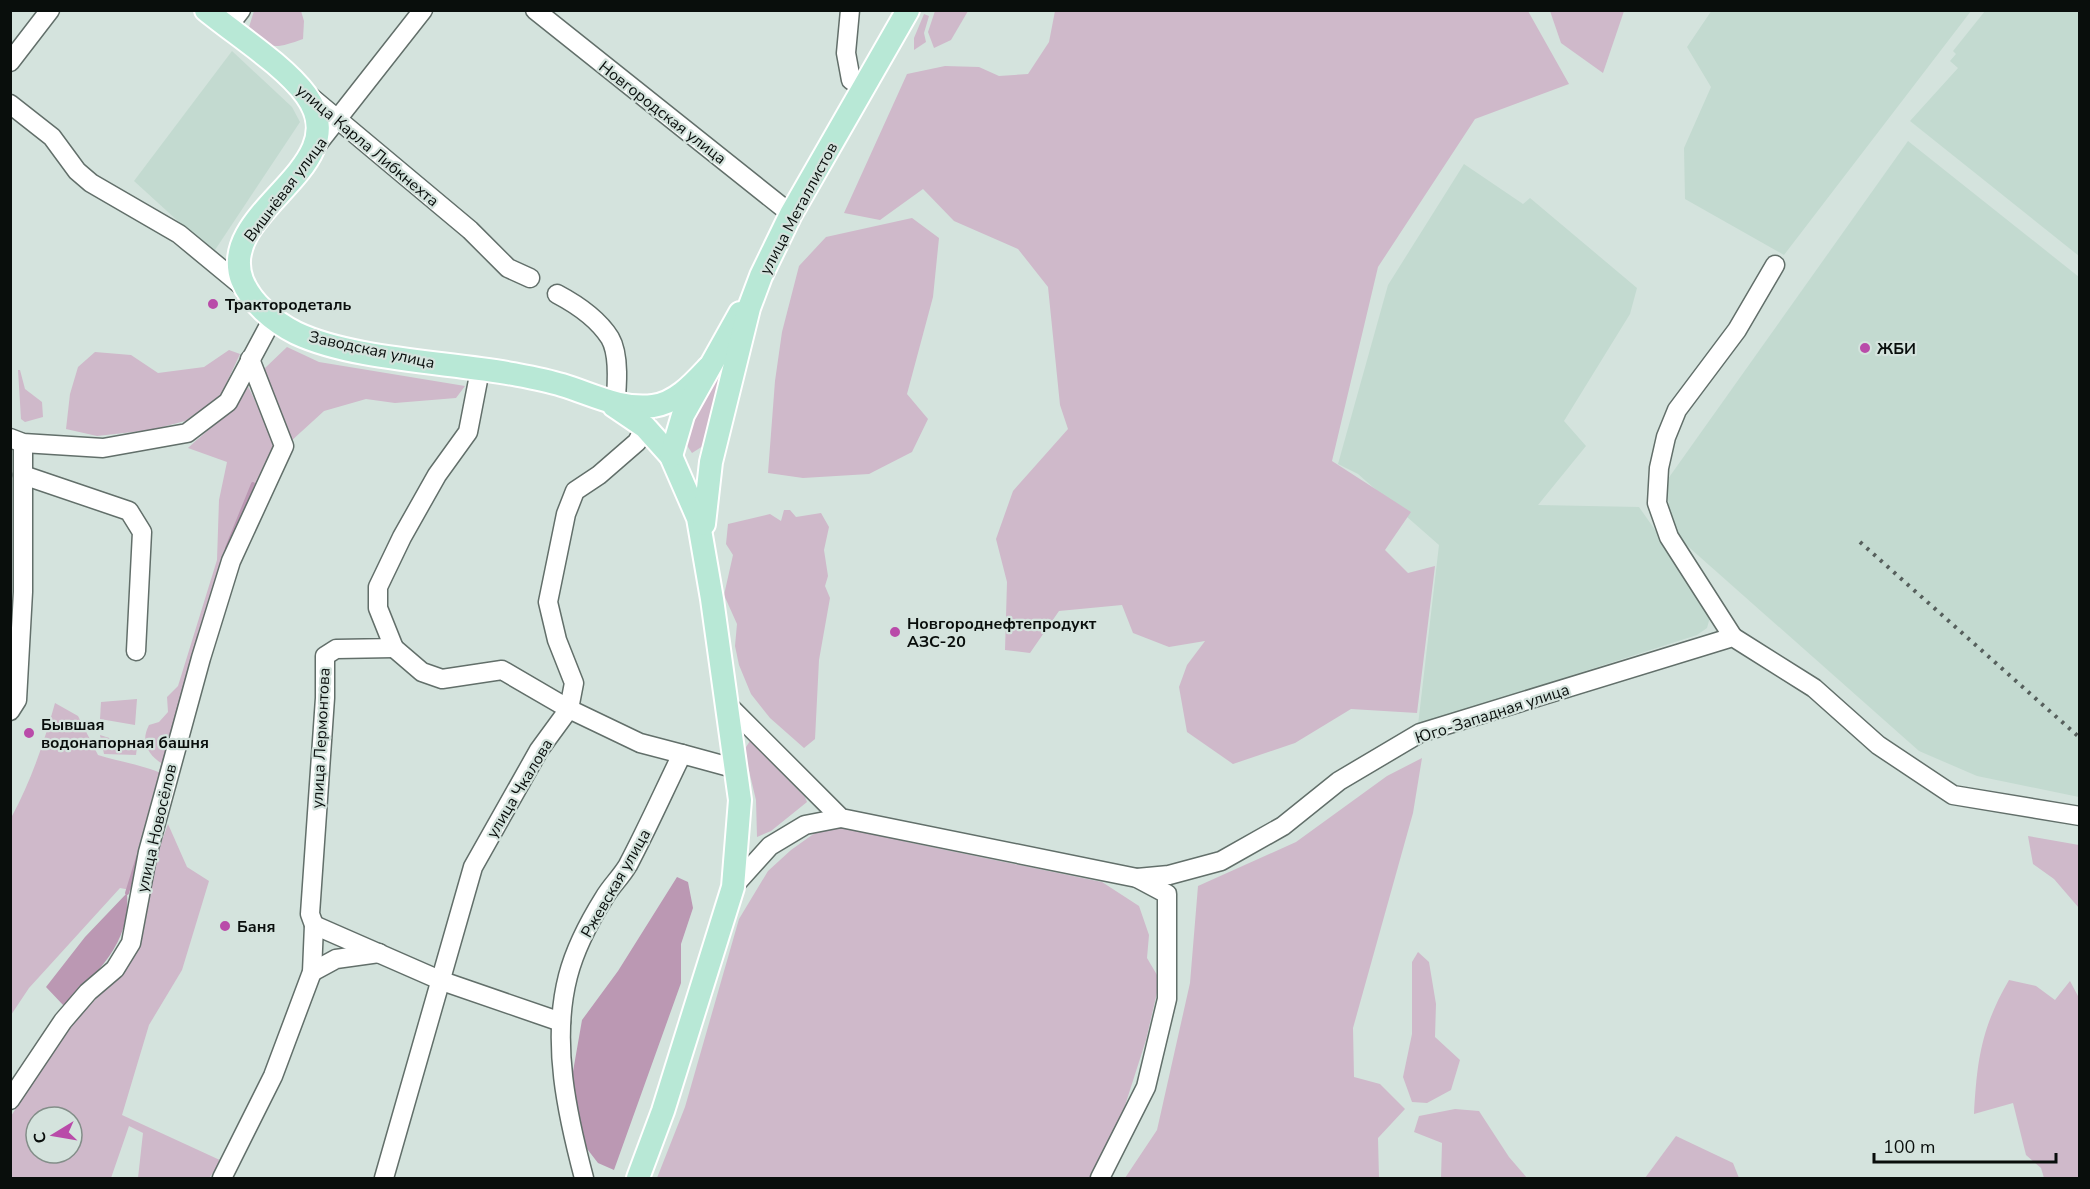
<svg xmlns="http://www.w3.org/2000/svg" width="2090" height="1189" font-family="'Nunito Sans',sans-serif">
  <rect width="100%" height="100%" fill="#d4e3dd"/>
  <g fill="#c3dad0">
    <path d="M 1712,10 L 1971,10 L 1971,11 L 1784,255 L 1685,199 L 1684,148 L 1711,87 L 1687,47 Z"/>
    <path d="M 1985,11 L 2079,11 L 2079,256 L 1910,121 L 1958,68 L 1950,61 L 1956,54 L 1953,51 Z"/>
    <path d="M 232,51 L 292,107 L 300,122 L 213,253 L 134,181 Z"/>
    <path d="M 1908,141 L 2079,277 L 2079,797 L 1977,776 L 1919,751 L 1674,534 L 1665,483 Z"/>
    <path d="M 1464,164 L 1523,204 L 1530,198 L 1637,288 L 1630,314 L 1564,421 L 1586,446 L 1538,505 L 1639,507 L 1700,594 L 1710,617 L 1707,628 L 1697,635 L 1418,725 L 1439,545 L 1358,474 L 1338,464 L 1388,285 Z"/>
  </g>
  <g fill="#cfb9ca" fill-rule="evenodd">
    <path d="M 254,11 L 301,11 L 304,21 L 303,39 C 275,49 268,51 249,27 Z"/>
    <path d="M 935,11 L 968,11 L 951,40 L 934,48 L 928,32 Z"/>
    <path d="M 1055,11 L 1528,11 L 1569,84 L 1475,119 L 1378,267 L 1332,461 L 1411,512 L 1385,550 L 1408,573 L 1435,566 L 1417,713 L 1351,709 L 1295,743 L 1233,764 L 1187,732 L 1179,687 L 1187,665 L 1205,641 L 1169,647 L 1133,633 L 1122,605 L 1059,611 L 1030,653 L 1005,650 L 1007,582 L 996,539 L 1013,491 L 1068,429 L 1060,405 L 1048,287 L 1018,249 L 954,221 L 923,189 L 880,220 L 844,213 L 907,74 L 945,66 L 979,67 L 999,76 L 1028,74 L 1049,42 Z"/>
    <path d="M 1550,11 L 1624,11 L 1603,73 L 1561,43 Z"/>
    <path d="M 924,14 L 929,16 L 924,33 L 926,42 L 914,50 L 914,38 Z"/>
    <path d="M 912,218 L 939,238 L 933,297 L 907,394 L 928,419 L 912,452 L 869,474 L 803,478 L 768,473 L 775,381 L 782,332 L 799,266 L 826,237 Z"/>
    <path d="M 287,347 L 319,362 L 465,386 L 456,398 L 395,403 L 366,399 L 324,411 L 290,442 L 264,369 Z"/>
    <path d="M 727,348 L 706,444 L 692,453 L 684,441 L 691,420 Z"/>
    <path d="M 229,350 L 240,354 L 220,397 L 185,421 L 151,430 L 97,436 L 66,429 L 70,394 L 78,367 L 95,352 L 131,355 L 158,373 L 204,367 Z"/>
    <path d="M 18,370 L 20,370 L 25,389 L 42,402 L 43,417 L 25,422 L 21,419 Z"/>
    <path d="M 247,384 L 278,449 L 168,767 C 150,758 139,744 149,725 L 159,722 L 168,712 L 167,697 L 178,686 L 217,560 L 219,500 L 227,462 L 188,448 C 210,428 233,411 247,384 Z"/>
    <path d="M 784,510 L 790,510 L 796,517 L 821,513 L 829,527 L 824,550 L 828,576 L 825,586 L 830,598 L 819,660 L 815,739 L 804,748 L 770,718 L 751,694 L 739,665 L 735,646 L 737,624 L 724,595 L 733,555 L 726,544 L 728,524 L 770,514 L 781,521 Z"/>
    <path d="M 137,699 L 135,725 L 100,719 L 101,702 Z"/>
    <path d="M 55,703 L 78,716 L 98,755 C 120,762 144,765 165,775 L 136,891 L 120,888 L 29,988 L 11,1015 L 11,818 C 31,781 44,743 55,703 Z"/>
    <path d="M 100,735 L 137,747 L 136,755 L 104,754 Z"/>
    <path d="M 750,741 L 805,797 L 807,802 L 771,831 L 757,837 L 756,800 L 744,750 Z"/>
    <path d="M 1422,758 L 1413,813 L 1353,1028 L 1354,1077 L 1380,1084 L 1405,1109 L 1378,1138 L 1379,1178 L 1125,1178 L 1157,1130 L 1190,983 L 1198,886 L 1296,842 L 1387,776 Z"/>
    <path d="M 168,824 L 187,867 L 209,881 L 182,970 L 149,1025 L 122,1115 L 222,1161 L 209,1178 L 138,1178 L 143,1133 L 129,1126 L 111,1178 L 11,1178 L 11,1116 L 72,1023 L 102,993 L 137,951 L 151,871 ZM 36,1117 L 72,1117 L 72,1153 L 36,1153 Z"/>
    <path d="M 853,827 L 907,842 L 1102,882 L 1139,906 L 1149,935 L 1147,958 L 1160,980 L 1146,1040 L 1122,1115 L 1089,1178 L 657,1178 L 685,1107 L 739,919 L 768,871 L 791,850 L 819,830 Z"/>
    <path d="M 2028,836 L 2079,845 L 2079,908 L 2054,879 L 2033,864 Z"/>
    <path d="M 1418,952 L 1429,962 L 1436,1004 L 1435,1037 L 1460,1060 L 1451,1090 L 1427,1103 L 1412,1102 L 1403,1077 L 1412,1034 L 1412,962 Z"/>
    <path d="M 2009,980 L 2036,986 L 2055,1000 L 2070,981 L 2079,998 L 2079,1178 L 2044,1178 L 2041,1168 L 2026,1155 L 2013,1103 L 1974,1114 C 1977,1061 1981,1028 2009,980 Z"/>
    <path d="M 1455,1109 L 1479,1111 L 1509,1157 L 1527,1178 L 1441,1178 L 1442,1143 L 1414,1132 L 1419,1116 Z"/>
    <path d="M 1676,1136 L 1733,1163 L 1739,1178 L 1645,1178 Z"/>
  </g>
  <g fill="#bb98b3">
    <path d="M 677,877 L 688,882 L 693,908 L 681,944 L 681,983 L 614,1170 L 598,1163 L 581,1141 L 571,1083 L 582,1020 L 618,971 Z"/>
    <path d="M 127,893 C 131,944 97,972 64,1006 L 46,987 L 85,937 Z"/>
  </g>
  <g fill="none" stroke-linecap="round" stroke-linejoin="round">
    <g stroke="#bb98b3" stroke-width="4">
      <path d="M 227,548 L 253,484"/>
      <path d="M 160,775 L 199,635"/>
      <path d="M 127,893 L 138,857"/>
    </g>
    <defs>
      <g id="minor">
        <path d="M 535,10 L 791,214"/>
        <path d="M 850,10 L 846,53 L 851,80 L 862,88"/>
        <path d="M 227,28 L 241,10"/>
        <path d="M 10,62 L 50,10"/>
        <path d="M 305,92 L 470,230 L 508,268 L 530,278"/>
        <path d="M 10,104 L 52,137 L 77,171 L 91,183 L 179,234 L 248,291"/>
        <path d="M 313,150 L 423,10"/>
        <path d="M 557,294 C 576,304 598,319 610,338 C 620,355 617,388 615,407"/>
        <path d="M 10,438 L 23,443 L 103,448 L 187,433 L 228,402 L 273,318"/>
        <path d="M 23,475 L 129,511 L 142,532 L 136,651"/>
        <path d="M 1733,637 L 1669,537 L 1657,503 L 1659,468 L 1666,437 L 1677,410 L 1737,330 L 1775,265"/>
        <path d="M 394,648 L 422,672 L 442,679 L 502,670 L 569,709 L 640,743 L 682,754"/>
        <path d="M 728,705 L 841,818 L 1137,878 L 1167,894 L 1167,999 L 1146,1087 L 1100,1178"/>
        <path d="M 10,711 L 17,700 L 23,592 L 23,443"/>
        <path d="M 1137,878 L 1169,875 L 1221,861 L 1283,826 L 1339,781 L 1420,733 L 1733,637 L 1814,688 L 1878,745 L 1953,795 L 2080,816"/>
        <path d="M 733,887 L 770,846 L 805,825 L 841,818"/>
        <path d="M 314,925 L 442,981 L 561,1022"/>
        <path d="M 312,972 L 336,959 L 379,953"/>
        <path d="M 10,1100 L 63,1021 L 88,992 L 115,969 L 131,943 L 148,852 L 201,658 L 231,561 L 284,446 L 250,359"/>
        <path d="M 222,1178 L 273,1076 L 312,972 L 314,925 L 310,914 L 325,698 L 325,656 L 336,649 L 394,648 L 378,608 L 378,587 L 402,537 L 437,475 L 468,432 L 480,370"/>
        <path d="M 384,1178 L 473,867 L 539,750 L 569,709 L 574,683 L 557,640 L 548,602 L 566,514 L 575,491 L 599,475 L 637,442 L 645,427 L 645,415"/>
        <path d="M 584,1178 C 567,1114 551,1042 568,976 C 575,949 589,922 604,898 C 611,886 621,877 628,865 C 647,829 664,791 682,754 L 737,769"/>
      </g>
      <g id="major">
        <path d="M 206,10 C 235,34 284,65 306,95 C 359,168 216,210 242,280 C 251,303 274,322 296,333 C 353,360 449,362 513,374 C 529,377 546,380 562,385 C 592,394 620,410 653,406 C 676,403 693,384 708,368"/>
        <path d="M 614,406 L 645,427 L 671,456 L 698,518 L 712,599 L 740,800 L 733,887 L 663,1111 L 638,1178"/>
        <path d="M 671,456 L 683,415 L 740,313"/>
        <path d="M 704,524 L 711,462 L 749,308 L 761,276 L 791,214 L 908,10"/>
      </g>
    </defs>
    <use href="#minor" stroke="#626f6a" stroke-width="21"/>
    <use href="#major" stroke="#fff" stroke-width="26"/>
    <use href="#minor" stroke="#fff" stroke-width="18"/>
    <use href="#major" stroke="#b8e8d6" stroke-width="22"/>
    <path stroke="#565f5c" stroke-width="4" stroke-dasharray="3 6" stroke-linecap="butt" d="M 1860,542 L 2080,738"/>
  </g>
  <g fill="#b94ba9" stroke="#d4e3dd" stroke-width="2">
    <circle cx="213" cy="304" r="6"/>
    <circle cx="1865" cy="348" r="6"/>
    <circle cx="895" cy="632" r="6"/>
    <circle cx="29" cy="733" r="6"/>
    <circle cx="225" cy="926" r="6"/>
  </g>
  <g text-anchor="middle" stroke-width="4.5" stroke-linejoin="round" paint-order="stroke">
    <g font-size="16" fill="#090e0c" stroke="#d4e3dd">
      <text transform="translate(663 112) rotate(38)" y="6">Новгородская улица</text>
      <text transform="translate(368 145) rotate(40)" y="6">улица Карла Либкнехта</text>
      <text transform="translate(285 189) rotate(-53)" y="6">Вишнёвая улица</text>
      <text transform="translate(798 208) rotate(-62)" y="6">улица Металлистов</text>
      <text transform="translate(372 349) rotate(12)" y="6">Заводская улица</text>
      <text transform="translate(1492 713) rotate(-18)" y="6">Юго-Западная улица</text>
      <text transform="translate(320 738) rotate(-87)" y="6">улица Лермонтова</text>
      <text transform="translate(519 788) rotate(-59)" y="6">улица Чкалова</text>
      <text transform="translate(156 828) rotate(-77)" y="6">улица Новосёлов</text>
      <text transform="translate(615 883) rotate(-60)" y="6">Ржевская улица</text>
    </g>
    <g font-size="16" font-weight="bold" fill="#090e0c" stroke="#d4e3dd" text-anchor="start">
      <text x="225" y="310">Трактородеталь</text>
      <text x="1877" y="354">ЖБИ</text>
      <text x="907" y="629">Новгороднефтепродукт<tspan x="907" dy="18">АЗС-20</tspan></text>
      <text x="41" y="730">Бывшая<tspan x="41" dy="18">водонапорная башня</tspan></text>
      <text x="237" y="932">Баня</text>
    </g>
  </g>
  <rect width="2090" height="1189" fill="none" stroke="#090e0c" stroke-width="24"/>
  <g transform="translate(54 1135) rotate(259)"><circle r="28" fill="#d4e3dd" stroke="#838e89" stroke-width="1.5"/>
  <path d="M0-4.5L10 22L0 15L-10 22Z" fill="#b94ba9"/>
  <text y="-9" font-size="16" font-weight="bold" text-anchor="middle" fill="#090e0c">С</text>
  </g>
  <path d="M1874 1153v9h182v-9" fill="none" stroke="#090e0c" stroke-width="3"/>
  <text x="1883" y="1153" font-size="18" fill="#090e0c" stroke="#d4e3dd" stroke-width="4.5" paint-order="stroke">100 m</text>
</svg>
